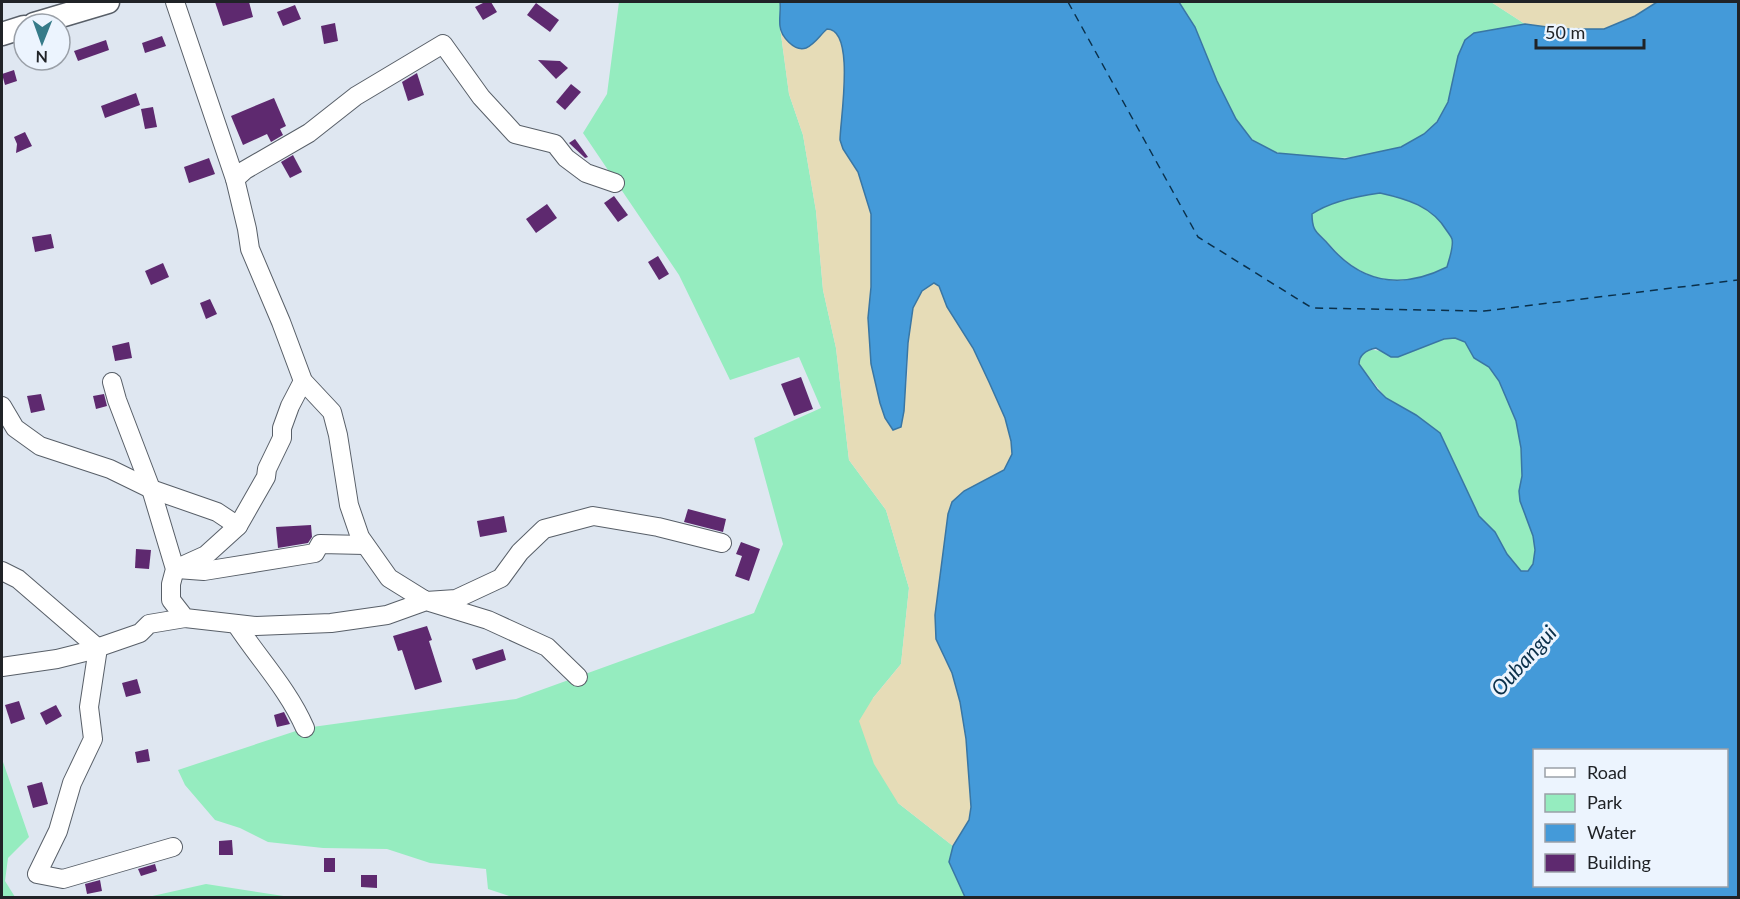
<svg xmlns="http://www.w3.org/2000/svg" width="1740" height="899" font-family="Lato,sans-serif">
  <rect width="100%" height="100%" fill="#dfe7f1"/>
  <g fill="#95ecbf">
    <path d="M 619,2 L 780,2 L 780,27 L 789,94 L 803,135 L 816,211 L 823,290 L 836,348 L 849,460 L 886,510 L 909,588 L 901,664 L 873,698 L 898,803 L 953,846 L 949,862 L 965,897 L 512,897 L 488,889 L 486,869 L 430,863 L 387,849 L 323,848 L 268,842 L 240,828 L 215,820 L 185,785 L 178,770 L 305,728 L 516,699 L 754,613 L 783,544 L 754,438 L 821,408 L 799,357 L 730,380 L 679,275 L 583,133 L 607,94 Z"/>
    <path d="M 1179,2 L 1491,2 L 1525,24 L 1474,33 L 1465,40 C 1458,66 1454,99 1437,121 C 1429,132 1413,143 1401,147 C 1365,160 1279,167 1251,138 C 1223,109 1212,65 1196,29 C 1191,19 1185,10 1179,2 Z"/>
    <path d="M 1380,193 C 1407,199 1432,206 1447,231 C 1449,234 1451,236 1452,239 C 1454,247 1449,259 1447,267 C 1401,289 1363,284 1329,244 C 1318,231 1312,233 1312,214 C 1331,201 1357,196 1380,193 Z"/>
    <path d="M 1455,338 L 1465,342 L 1474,358 L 1489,367 L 1499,381 L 1516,421 L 1521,448 L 1522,476 L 1519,491 L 1520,501 L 1533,536 L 1535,550 L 1533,564 L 1528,570 L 1521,571 L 1507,554 L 1495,532 L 1479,516 L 1440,433 L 1416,415 L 1386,398 L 1359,364 C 1362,341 1384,352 1398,357 L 1444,339 Z"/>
    <path d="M 2,759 L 29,837 L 8,858 L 5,881 L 15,897 L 2,897 Z"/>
    <path d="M 206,884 L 290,897 L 148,897 Z"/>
  </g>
  <g fill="#e6dcb7">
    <path d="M 1491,2 L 1657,2 L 1635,16 L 1604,29 L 1561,29 L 1525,24 Z"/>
    <path d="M 780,27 L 786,40 L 822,33 L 827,29 C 856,29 840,120 840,140 L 843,149 L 858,172 L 871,214 L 871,287 L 868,318 L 871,364 L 885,418 C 891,409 903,397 906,387 C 912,357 899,296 934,283 L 939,285 L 947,307 L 973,348 L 989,382 L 1005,418 L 1011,440 L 1012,454 L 1004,470 L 964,491 L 952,502 L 948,514 L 937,600 L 943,656 L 952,673 L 960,702 L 966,739 L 971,807 L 969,821 L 953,846 L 898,803 L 874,764 L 859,721 L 873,698 L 901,664 L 909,588 L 886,510 L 849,460 L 836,348 L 823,290 L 816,211 L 803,135 L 789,94 Z"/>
  </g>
  <path fill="#449ad9" stroke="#3976a4" stroke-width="1.5" fill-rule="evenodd" d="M 780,2 L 1179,2 L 1195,27 L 1217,81 L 1236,119 L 1252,140 L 1277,153 L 1345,159 L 1401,147 L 1424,134 L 1437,122 L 1448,102 L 1458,56 L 1465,40 L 1474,33 L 1525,24 L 1562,29 L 1604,29 L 1635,16 L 1657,2 L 1738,2 L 1738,897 L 965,897 L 949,862 L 953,846 L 969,820 L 971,807 L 966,739 L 960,702 L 952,673 L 936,639 L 935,615 L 948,514 L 952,502 L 964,491 L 1004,470 L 1012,454 L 1011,441 L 1005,418 L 989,382 L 973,348 L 947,307 L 939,286 L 934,283 L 922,291 L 913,308 L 908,343 L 904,411 L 901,427 L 893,430 L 885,418 L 880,403 L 871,364 L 868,318 L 871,287 L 871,214 L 858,172 L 843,149 L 840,140 C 840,121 856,29 827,29 C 820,35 815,44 806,48 C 794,52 781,36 780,26 C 779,18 781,9 780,2 ZM 1380,193 C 1407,199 1432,206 1447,231 C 1449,234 1451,236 1452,239 C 1454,247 1449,259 1447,267 C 1401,290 1362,284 1329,245 C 1318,232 1312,233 1312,214 C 1331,201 1358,196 1380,193 ZM 1455,338 L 1465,342 L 1474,358 L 1489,367 L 1499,381 L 1516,421 L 1521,448 L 1522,476 L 1519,491 L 1520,501 L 1533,536 L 1535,550 L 1533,564 L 1528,571 L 1521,571 L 1507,554 L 1495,532 L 1479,516 L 1440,433 L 1416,415 L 1386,398 L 1377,389 L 1359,364 C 1359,354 1367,350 1376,348 L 1391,357 L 1398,357 L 1444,339 ZM 1534,750 L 1726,750 L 1726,886 L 1534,886 Z"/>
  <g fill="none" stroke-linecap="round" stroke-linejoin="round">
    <path stroke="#0b304a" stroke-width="1.5" stroke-dasharray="8 6" stroke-linecap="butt" d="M 1068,2 L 1198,237 L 1312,308 L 1484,311 L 1738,280"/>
  </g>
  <g fill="#5e296f">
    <path d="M 215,2 L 249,2 L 253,17 L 223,26 Z"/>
    <path d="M 485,2 L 491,2 L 497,12 L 483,20 L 475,7 Z"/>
    <path d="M 536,3 L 559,20 L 550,32 L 527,15 Z"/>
    <path d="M 295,5 L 301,19 L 283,26 L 277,12 Z"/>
    <path d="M 335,23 L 338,41 L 324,44 L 321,26 Z"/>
    <path d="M 162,36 L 166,46 L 145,53 L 142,43 Z"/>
    <path d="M 106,40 L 109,50 L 78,61 L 74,51 Z"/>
    <path d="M 538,60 L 560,61 L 568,68 L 556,79 Z"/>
    <path d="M 14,70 L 17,81 L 5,85 L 2,74 Z"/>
    <path d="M 417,73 L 424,95 L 408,101 L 402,82 Z"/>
    <path d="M 571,84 L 581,92 L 565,110 L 556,102 Z"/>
    <path d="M 136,93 L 140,105 L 105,118 L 101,106 Z"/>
    <path d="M 274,98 L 286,126 L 280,129 L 283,135 L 271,142 L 267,134 L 243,145 L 231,116 Z"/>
    <path d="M 153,107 L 157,127 L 145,129 L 141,109 Z"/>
    <path d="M 25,132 L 32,146 L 16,153 L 17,144 L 14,137 Z"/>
    <path d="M 575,139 L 588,157 L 585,158 L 569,143 Z"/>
    <path d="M 293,155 L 302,172 L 290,178 L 281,162 Z"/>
    <path d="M 209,158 L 215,174 L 189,183 L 184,167 Z"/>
    <path d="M 614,196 L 628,215 L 618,222 L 604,203 Z"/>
    <path d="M 547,204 L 557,218 L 536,233 L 526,219 Z"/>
    <path d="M 51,234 L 54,248 L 35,252 L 32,237 Z"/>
    <path d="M 658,256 L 669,274 L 659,280 L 648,262 Z"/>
    <path d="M 163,263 L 169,277 L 151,285 L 145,271 Z"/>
    <path d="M 210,299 L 217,314 L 206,319 L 200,303 Z"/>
    <path d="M 129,342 L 132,358 L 115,361 L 112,346 Z"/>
    <path d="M 801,377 L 813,409 L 794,416 L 781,384 Z"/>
    <path d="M 41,394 L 45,410 L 31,413 L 27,396 Z"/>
    <path d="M 104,394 L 107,406 L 96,409 L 93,396 Z"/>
    <path d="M 688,509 L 726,519 L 723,532 L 684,522 Z"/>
    <path d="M 504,516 L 507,532 L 480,537 L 477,521 Z"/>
    <path d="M 311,525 L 312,537 L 308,543 L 278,548 L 276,527 Z"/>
    <path d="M 741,542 L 760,549 L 749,581 L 735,576 L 742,556 L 736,554 Z"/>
    <path d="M 136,549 L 151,550 L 149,569 L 135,568 Z"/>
    <path d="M 427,626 L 432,640 L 429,641 L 442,682 L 415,690 L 402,650 L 398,651 L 393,636 Z"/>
    <path d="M 503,649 L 506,660 L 476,670 L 472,659 Z"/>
    <path d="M 137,679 L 141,693 L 126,697 L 122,683 Z"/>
    <path d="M 19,701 L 25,719 L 11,724 L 5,705 Z"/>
    <path d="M 56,705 L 62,716 L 46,725 L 40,713 Z"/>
    <path d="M 284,712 L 290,724 L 277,727 L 274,715 Z"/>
    <path d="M 148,749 L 150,761 L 137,763 L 135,752 Z"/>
    <path d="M 42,782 L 48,804 L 33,808 L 27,786 Z"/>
    <path d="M 232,840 L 233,855 L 219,855 L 219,841 Z"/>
    <rect x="324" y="858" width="11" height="14"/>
    <path d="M 155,864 L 157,871 L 141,876 L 138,869 Z"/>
    <path d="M 361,875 L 377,875 L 377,888 L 361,887 Z"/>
    <path d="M 100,880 L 102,891 L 87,894 L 85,884 Z"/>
  </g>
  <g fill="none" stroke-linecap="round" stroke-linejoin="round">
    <defs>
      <g id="minor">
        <path d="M 175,2 L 235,179 L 247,229 L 250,249 L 281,322 L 303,381 L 332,412 L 338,435 L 349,505 L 360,537 L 389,578 L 426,601 L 456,599 L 501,578 L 520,552 L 544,529 L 593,516 L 658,527 L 722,543"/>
        <path d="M 235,179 L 245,170 L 309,133 L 356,96 L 443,44 L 481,97 L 515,134 L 555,144 L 566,158 L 586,173 L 615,183"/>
        <path d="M 112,382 L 117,400 L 151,489 L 175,569 L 171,584 L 171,600 L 185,618 L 256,626 L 331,623 L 387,615 L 426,601 L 488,620 L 547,647 L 578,677"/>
        <path d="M 2,406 L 15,428 L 40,446 L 110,469 L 151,489 L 217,512 L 238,526"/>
        <path d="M 175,569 L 206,555 L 238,526 L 266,477 L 267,469 L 282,438 L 282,428 L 290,406 L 303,381"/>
        <path d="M 177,569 L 204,571 L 315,553 L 320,544 L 365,545"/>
        <path d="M 2,571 L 18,579 L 98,648 L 89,707 L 93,739 L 72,783 L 58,831 L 37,874 L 63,879 L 173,847"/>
        <path d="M 236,624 C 259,659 288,689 305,728"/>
        <path d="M 2,667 L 57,659 L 85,652 L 140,633 L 149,624 L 185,618"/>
      </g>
      <g id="major">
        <path d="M 34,24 L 108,2"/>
        <path d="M 2,34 L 24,27"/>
      </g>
    </defs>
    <use href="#minor" stroke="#585f68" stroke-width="20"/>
    <use href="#major" stroke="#585f68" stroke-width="25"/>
    <use href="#minor" stroke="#fff" stroke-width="18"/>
    <use href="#major" stroke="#fff" stroke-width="22"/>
  </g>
  <g text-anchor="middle" stroke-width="6" stroke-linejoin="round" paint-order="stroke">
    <g font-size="21" font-style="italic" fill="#0b304a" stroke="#ecf4fe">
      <text transform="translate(1524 661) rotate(-48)" y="7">Oubangui</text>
    </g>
  </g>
  <rect width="1740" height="899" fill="none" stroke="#202327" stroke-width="6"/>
  <rect x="1533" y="749" width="195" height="138" fill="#ecf4fe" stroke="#9aa0a8" stroke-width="1.5"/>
  <rect x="1545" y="768" width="30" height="9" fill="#ffffff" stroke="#9aa0a8" stroke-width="1.5"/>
  <text x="1587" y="779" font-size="18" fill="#202327">Road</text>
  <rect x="1545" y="794" width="30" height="18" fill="#95ecbf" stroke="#9aa0a8" stroke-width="1.5"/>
  <text x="1587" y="809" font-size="18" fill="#202327">Park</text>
  <rect x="1545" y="824" width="30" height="18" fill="#449ad9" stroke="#9aa0a8" stroke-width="1.5"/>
  <text x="1587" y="839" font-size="18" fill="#202327">Water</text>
  <rect x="1545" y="854" width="30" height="18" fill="#5e296f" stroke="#9aa0a8" stroke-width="1.5"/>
  <text x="1587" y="869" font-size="18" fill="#202327">Building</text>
  <g transform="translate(42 42) rotate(181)"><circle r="28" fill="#ecf4fe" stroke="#9aa0a8" stroke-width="1.5"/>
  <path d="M0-4.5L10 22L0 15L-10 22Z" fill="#367b89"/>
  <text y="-9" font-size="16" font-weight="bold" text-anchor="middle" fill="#202327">N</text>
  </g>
  <path d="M1536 39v9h108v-9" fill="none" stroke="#202327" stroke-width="3"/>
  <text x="1545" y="39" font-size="18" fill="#202327" stroke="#ecf4fe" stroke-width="4.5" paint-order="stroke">50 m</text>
</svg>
